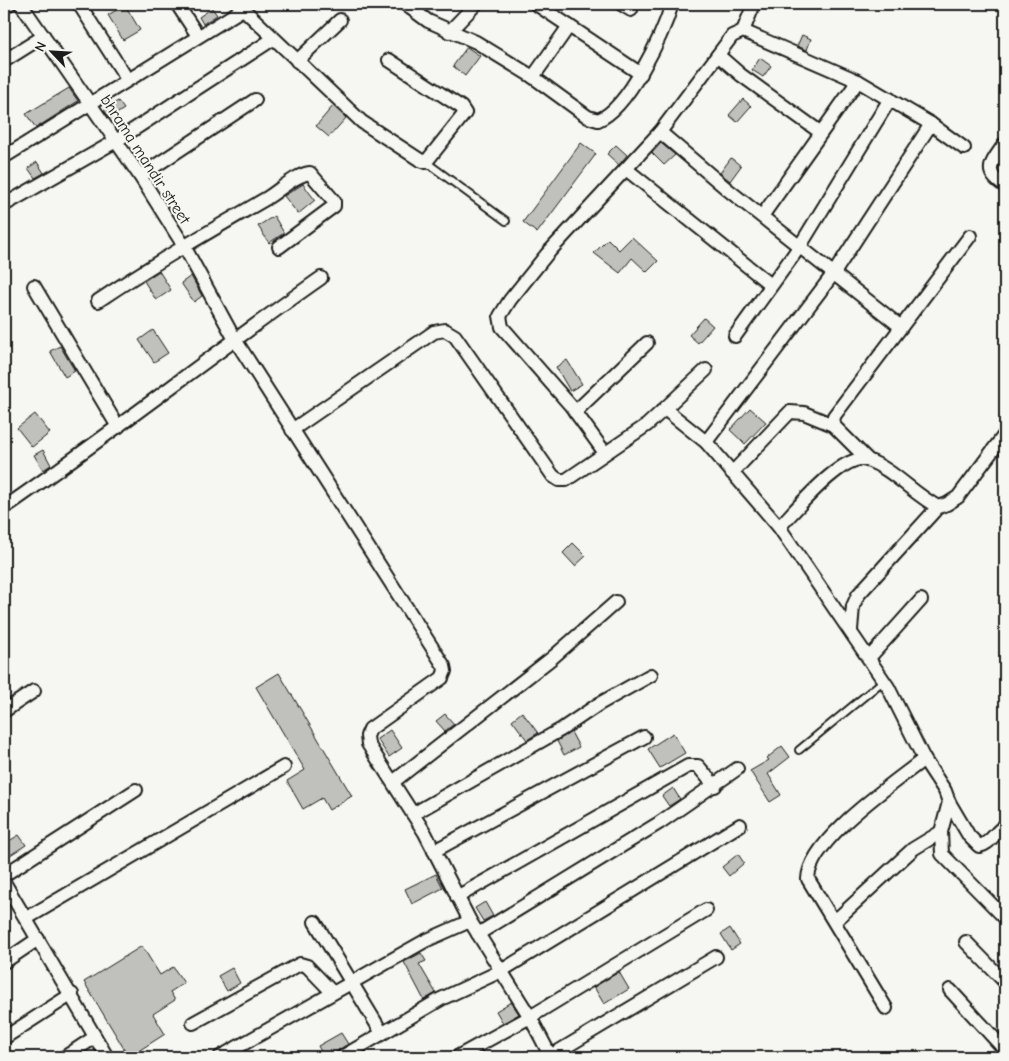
<svg xmlns="http://www.w3.org/2000/svg" width="1009" height="1061" font-family="'Comic Neue',sans-serif">
  <rect width="100%" height="100%" fill="#f6f6f2"/>
  <filter id="ink" filterUnits="userSpaceOnUse"><feTurbulence type="fractalNoise" baseFrequency=".02" numOctaves="2"/><feDisplacementMap in="SourceGraphic" scale="10" xChannelSelector="R" yChannelSelector="G"/><feConvolveMatrix kernelMatrix="1 2 1 2 8 2 1 2 1" color-interpolation-filters="sRGB"/></filter>
  <g filter="url(#ink)">
    <g fill="#c0c0bd" stroke="#1c1c1c">
      <path d="M 125,5 L 140,30 L 123,40 L 108,15 Z"/>
      <path d="M 212,8 L 217,15 L 203,24 L 199,17 Z"/>
      <path d="M 802,35 L 811,39 L 807,50 L 797,46 Z"/>
      <path d="M 467,47 L 480,56 L 465,76 L 453,66 Z"/>
      <path d="M 760,58 L 771,66 L 763,77 L 752,70 Z"/>
      <path d="M 69,88 L 78,101 L 36,128 L 26,114 Z"/>
      <path d="M 743,99 L 751,106 L 737,122 L 729,115 Z"/>
      <path d="M 118,101 L 124,109 L 110,118 L 104,110 Z"/>
      <path d="M 333,106 L 346,118 L 329,137 L 316,126 Z"/>
      <path d="M 581,143 L 596,154 L 537,233 L 523,222 Z"/>
      <path d="M 661,143 L 675,155 L 664,165 L 652,153 Z"/>
      <path d="M 616,145 L 627,155 L 619,165 L 607,154 Z"/>
      <path d="M 731,158 L 741,166 L 730,181 L 720,173 Z"/>
      <path d="M 37,162 L 44,173 L 35,178 L 28,168 Z"/>
      <path d="M 303,184 L 315,200 L 298,214 L 284,196 Z"/>
      <path d="M 274,216 L 284,233 L 269,243 L 258,226 Z"/>
      <path d="M 632,237 L 658,261 L 647,272 L 632,258 L 620,273 L 594,253 L 608,239 L 619,250 Z"/>
      <path d="M 159,271 L 171,290 L 156,300 L 144,281 Z"/>
      <path d="M 191,276 L 202,296 L 194,302 L 181,283 Z"/>
      <path d="M 704,318 L 713,326 L 698,343 L 689,335 Z"/>
      <path d="M 153,330 L 168,353 L 154,362 L 139,340 Z"/>
      <path d="M 60,346 L 75,371 L 65,377 L 50,351 Z"/>
      <path d="M 567,360 L 582,384 L 570,391 L 556,367 Z"/>
      <path d="M 750,408 L 766,422 L 745,444 L 730,430 Z"/>
      <path d="M 35,414 L 50,433 L 32,447 L 17,428 Z"/>
      <path d="M 43,450 L 51,465 L 43,470 L 34,455 Z"/>
      <path d="M 573,543 L 586,556 L 575,566 L 563,553 Z"/>
      <path d="M 279,673 L 352,796 L 329,810 L 322,798 L 303,809 L 287,781 L 305,770 L 256,687 Z"/>
      <path d="M 522,712 L 538,733 L 527,740 L 512,720 Z"/>
      <path d="M 445,714 L 454,724 L 445,731 L 436,721 Z"/>
      <path d="M 390,730 L 402,748 L 389,757 L 377,739 Z"/>
      <path d="M 571,732 L 579,747 L 564,755 L 557,741 Z"/>
      <path d="M 673,733 L 685,753 L 660,768 L 648,749 Z"/>
      <path d="M 782,746 L 790,757 L 768,774 L 781,795 L 770,802 L 750,771 L 769,760 L 767,758 Z"/>
      <path d="M 673,788 L 680,799 L 669,806 L 662,796 Z"/>
      <path d="M 19,835 L 26,845 L 4,859 L 4,844 Z"/>
      <path d="M 738,854 L 744,863 L 729,876 L 722,867 Z"/>
      <path d="M 436,874 L 443,888 L 412,904 L 405,889 Z"/>
      <path d="M 485,902 L 493,916 L 483,921 L 475,908 Z"/>
      <path d="M 730,928 L 740,944 L 731,950 L 721,934 Z"/>
      <path d="M 142,946 L 160,975 L 173,967 L 184,983 L 170,992 L 175,1000 L 153,1014 L 165,1034 L 129,1057 L 84,982 Z"/>
      <path d="M 421,953 L 426,961 L 419,964 L 436,993 L 424,1000 L 404,962 Z"/>
      <path d="M 232,968 L 240,983 L 227,991 L 218,976 Z"/>
      <path d="M 619,972 L 629,989 L 604,1004 L 594,987 Z"/>
      <path d="M 511,1002 L 519,1014 L 503,1023 L 496,1011 Z"/>
      <path d="M 341,1033 L 348,1044 L 338,1050 L 334,1057 L 324,1057 L 318,1046 Z"/>
    </g>
    <g fill="none" stroke-linecap="round" stroke-linejoin="round">
      <defs>
        <g id="lane">
          <path d="M 426,162 L 506,221"/>
          <path d="M 799,750 L 883,681"/>
        </g>
        <g id="street">
          <path d="M 21,4 L 140,176 L 184,246 L 234,338 L 444,666 L 445,671 L 442,678 L 370,729 L 367,736 L 368,744 L 425,833 L 470,921 L 530,1017 L 551,1057"/>
          <path d="M 79,4 L 127,79"/>
          <path d="M 177,4 L 198,36"/>
          <path d="M 238,4 L 362,122 L 420,160 L 426,162 L 465,113 L 461,107 L 389,60"/>
          <path d="M 405,4 L 428,21 L 476,42 L 533,77 L 588,117 L 598,120 C 628,109 663,34 672,4"/>
          <path d="M 536,4 L 641,74"/>
          <path d="M 621,4 L 631,10"/>
          <path d="M 4,7 L 9,4"/>
          <path d="M 743,31 L 754,4"/>
          <path d="M 449,32 L 476,4"/>
          <path d="M 718,55 L 741,75 L 820,132"/>
          <path d="M 4,61 L 44,36"/>
          <path d="M 297,61 L 340,20"/>
          <path d="M 533,77 L 569,26"/>
          <path d="M 858,81 L 931,124 L 964,148"/>
          <path d="M 660,132 L 727,189 L 901,327"/>
          <path d="M 1005,143 C 992,163 981,171 1005,186"/>
          <path d="M 4,157 L 243,9"/>
          <path d="M 626,169 L 771,285"/>
          <path d="M 140,176 L 255,100"/>
          <path d="M 4,205 L 116,141 L 273,39"/>
          <path d="M 34,286 L 118,427"/>
          <path d="M 98,301 C 153,264 210,231 267,198 C 280,190 295,175 310,173 L 334,201 L 334,206 L 279,247"/>
          <path d="M 735,336 L 800,246 L 890,99"/>
          <path d="M 666,410 L 706,442 L 779,527 L 888,687 L 924,759 L 945,791 L 949,802 L 941,832 L 942,854 L 1005,918"/>
          <path d="M 575,412 L 647,343"/>
          <path d="M 292,430 L 434,332 L 445,330 L 455,336 L 553,476 L 559,480 L 566,480 L 647,425 L 706,370"/>
          <path d="M 706,442 L 834,273 L 931,124"/>
          <path d="M 605,453 L 571,406 L 502,327 L 500,316 L 510,300 L 547,254 L 660,132 L 732,36 L 743,31 L 858,81 L 762,216"/>
          <path d="M 868,460 L 833,425 L 834,416 L 970,236"/>
          <path d="M 732,473 L 790,412 L 804,413 L 833,425"/>
          <path d="M 4,508 C 111,434 214,353 321,278"/>
          <path d="M 779,527 C 795,511 844,451 867,460 C 893,469 913,494 938,507 L 947,504 L 958,497 L 1005,434"/>
          <path d="M 851,630 L 853,606 L 858,595 L 938,507"/>
          <path d="M 869,658 L 921,600"/>
          <path d="M 4,711 L 34,691"/>
          <path d="M 393,782 L 552,658 L 616,602"/>
          <path d="M 949,802 L 969,836 L 979,846 C 991,844 995,831 1005,826"/>
          <path d="M 413,814 L 562,729 L 599,704 L 651,675"/>
          <path d="M 434,851 L 644,737"/>
          <path d="M 4,875 L 136,790"/>
          <path d="M 4,882 L 107,1057"/>
          <path d="M 457,897 L 688,766 L 698,766 L 715,786"/>
          <path d="M 27,918 L 284,767"/>
          <path d="M 835,921 L 913,849 L 941,832"/>
          <path d="M 315,922 L 382,1033"/>
          <path d="M 478,934 L 659,823 L 737,769"/>
          <path d="M 966,942 L 1005,982"/>
          <path d="M 4,962 L 38,939"/>
          <path d="M 950,990 L 1005,1050"/>
          <path d="M 886,1008 L 808,879 C 809,840 894,783 924,759"/>
          <path d="M 193,1023 L 300,964 L 307,966 L 332,992"/>
          <path d="M 4,1038 L 72,994"/>
          <path d="M 65,1057 L 95,1037"/>
          <path d="M 220,1057 L 425,941 L 470,921"/>
          <path d="M 342,1057 L 441,999 L 501,971 L 740,825"/>
          <path d="M 457,1057 L 530,1017 L 706,910"/>
          <path d="M 549,1057 L 716,957"/>
        </g>
      </defs>
      <use href="#lane" stroke="#1c1c1c" stroke-width="10"/>
      <use href="#street" stroke="#1c1c1c" stroke-width="16"/>
      <use href="#lane" stroke="#f6f6f2" stroke-width="6"/>
      <use href="#street" stroke="#f6f6f2" stroke-width="12"/>
    </g>
  </g>
  <g text-anchor="middle" stroke-width="4" stroke-linejoin="round" paint-order="stroke">
    <g font-size="16" fill="#1c1c1c" stroke="#f6f6f2">
      <text transform="translate(146 159) rotate(57)" y="6">bhrama mandir street</text>
    </g>
  </g>
  <rect width="1009" height="1061" fill="none" stroke="#f6f6f2" stroke-width="20"/>
  <rect x="10" y="10" width="989" height="1041" fill="none" stroke="#1c1c1c" stroke-width="2" filter="url(#ink)"/>
  <g transform="translate(52 52) rotate(295)" stroke="#f6f6f2" stroke-width="4" paint-order="stroke">
  <path d="M0-4L9 19L0 12L-9 19Z" fill="#1c1c1c"/>
  <text y="-8" font-size="14" font-weight="bold" text-anchor="middle" fill="#1c1c1c">N</text>
  </g>
</svg>
